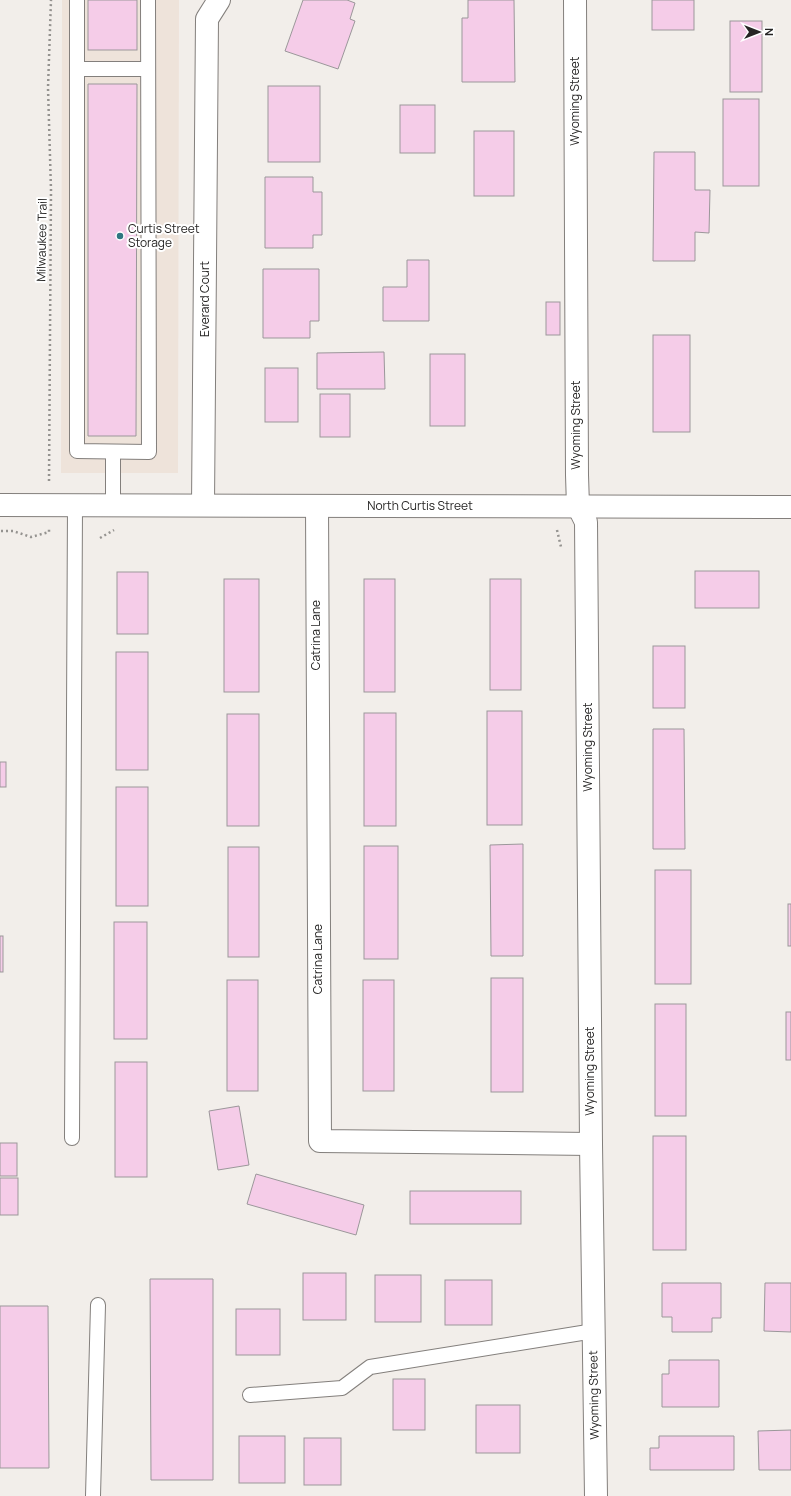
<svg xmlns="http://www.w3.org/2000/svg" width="791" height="1496" font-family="Manrope,sans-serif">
  <rect width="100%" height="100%" fill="#f2eeea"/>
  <path fill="#eee3da" d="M 62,0 L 179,0 L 178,473 L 61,473 Z"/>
  <g fill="#f5cce8" stroke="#9b979a">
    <rect x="88" y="0" width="49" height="50"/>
    <path d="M 303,0 L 347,0 L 355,3 L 350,19 L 355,21 L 338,69 L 285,51 Z"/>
    <path d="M 468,0 L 514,0 L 515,82 L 462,82 L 462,18 L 468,18 Z"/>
    <rect x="652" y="0" width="42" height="30"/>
    <rect x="730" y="21" width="32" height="71"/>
    <path d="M 88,84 L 137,84 L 136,436 L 88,436 Z"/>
    <rect x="268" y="86" width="52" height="76"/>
    <rect x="723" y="99" width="36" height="87"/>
    <rect x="400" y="105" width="35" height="48"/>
    <rect x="474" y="131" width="40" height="65"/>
    <path d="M 654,152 L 695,152 L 695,190 L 710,190 L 709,233 L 695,232 L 695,261 L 653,261 Z"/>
    <path d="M 265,177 L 313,177 L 313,192 L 322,192 L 322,235 L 313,235 L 313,248 L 265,248 Z"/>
    <path d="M 407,260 L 429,260 L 429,321 L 383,321 L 383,287 L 407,287 Z"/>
    <path d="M 263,269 L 319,269 L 319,321 L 310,321 L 310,338 L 263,338 Z"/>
    <rect x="546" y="302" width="14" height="33"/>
    <rect x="653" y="335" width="37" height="97"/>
    <path d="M 384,352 L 385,389 L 317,389 L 317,353 Z"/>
    <rect x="430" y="354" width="35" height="72"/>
    <rect x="265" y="368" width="33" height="54"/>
    <rect x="320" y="394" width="30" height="43"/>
    <rect x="695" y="571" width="64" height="37"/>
    <rect x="117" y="572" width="31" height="62"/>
    <rect x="224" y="579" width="35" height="113"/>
    <rect x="364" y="579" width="31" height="113"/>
    <rect x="490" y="579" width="31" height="111"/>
    <rect x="653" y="646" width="32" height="62"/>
    <rect x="116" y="652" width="32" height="118"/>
    <rect x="487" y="711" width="35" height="114"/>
    <rect x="364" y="713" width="32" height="113"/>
    <rect x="227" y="714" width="32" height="112"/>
    <path d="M 653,729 L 684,729 L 685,849 L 653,849 Z"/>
    <rect x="0" y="762" width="6" height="25"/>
    <rect x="116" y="787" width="32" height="119"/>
    <path d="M 523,844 L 523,956 L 491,956 L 490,845 Z"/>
    <rect x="364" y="846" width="34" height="113"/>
    <rect x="228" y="847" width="31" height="110"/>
    <rect x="655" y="870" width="36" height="114"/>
    <rect x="788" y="904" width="3" height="42"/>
    <rect x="114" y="922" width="33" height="117"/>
    <rect x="0" y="936" width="3" height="36"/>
    <rect x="491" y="978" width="32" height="114"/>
    <rect x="227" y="980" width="31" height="111"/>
    <rect x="363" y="980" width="31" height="111"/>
    <rect x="655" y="1004" width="31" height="112"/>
    <rect x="786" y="1012" width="5" height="48"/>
    <rect x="115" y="1062" width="32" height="115"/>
    <path d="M 239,1106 L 249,1165 L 218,1170 L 209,1111 Z"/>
    <rect x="653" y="1136" width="33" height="114"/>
    <rect x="0" y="1143" width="17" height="33"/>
    <path d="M 256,1174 L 364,1205 L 356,1235 L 247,1204 Z"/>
    <rect x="0" y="1178" width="18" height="37"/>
    <rect x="410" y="1191" width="111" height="33"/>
    <rect x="303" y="1273" width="43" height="47"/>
    <rect x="375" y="1275" width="46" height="47"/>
    <path d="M 150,1279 L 213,1279 L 213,1480 L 151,1480 Z"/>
    <rect x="445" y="1280" width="47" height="45"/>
    <path d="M 662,1283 L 721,1283 L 721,1318 L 712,1318 L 712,1332 L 672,1332 L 672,1317 L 662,1317 Z"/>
    <path d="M 765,1283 L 791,1283 L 791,1332 L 764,1331 Z"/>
    <path d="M 0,1306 L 48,1306 L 49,1468 L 0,1468 Z"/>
    <rect x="236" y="1309" width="44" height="46"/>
    <path d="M 669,1360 L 719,1360 L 719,1407 L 662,1407 L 662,1374 L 669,1374 Z"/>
    <rect x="393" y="1379" width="32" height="51"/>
    <rect x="476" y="1405" width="44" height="48"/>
    <path d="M 791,1430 L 791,1470 L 759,1470 L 758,1431 Z"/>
    <rect x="239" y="1436" width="46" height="47"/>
    <path d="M 659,1436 L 734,1436 L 734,1470 L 650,1470 L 650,1448 L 659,1448 Z"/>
    <rect x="304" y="1438" width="37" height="47"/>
  </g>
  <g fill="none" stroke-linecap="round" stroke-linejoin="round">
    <defs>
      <g id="lane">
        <path d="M 77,0 L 77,451 L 149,452 L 148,0"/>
        <path d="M 77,69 L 148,69"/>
        <path d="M 113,452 L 113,505"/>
        <path d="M 72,1138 L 75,505"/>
        <path d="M 250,1395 L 342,1388 L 370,1367 L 594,1331"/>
        <path d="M 93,1496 L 98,1305"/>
      </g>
      <g id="street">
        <path d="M 575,0 L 577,475 L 578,506 L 586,522 L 591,1144 L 596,1496"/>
        <path d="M 0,505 L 791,507"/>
        <path d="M 203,505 L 207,19 L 219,0"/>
        <path d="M 317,506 L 320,1141 L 591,1144"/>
      </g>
    </defs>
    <use href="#lane" stroke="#837f7c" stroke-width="16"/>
    <use href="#street" stroke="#837f7c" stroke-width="24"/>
    <g stroke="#959390" stroke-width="2.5" stroke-dasharray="2 3" stroke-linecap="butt">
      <path d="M 49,481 L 51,190 L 48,88 L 51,0"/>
      <path d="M 557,530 L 561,547"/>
      <path d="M 1,531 L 13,531 L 31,537 L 49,532 L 49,528"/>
      <path d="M 100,538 L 114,530"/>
    </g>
    <use href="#lane" stroke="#fff" stroke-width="14"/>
    <use href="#street" stroke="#fff" stroke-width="22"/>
  </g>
  <circle fill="#2f7681" stroke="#fff" stroke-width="1.5" cx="120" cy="236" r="4"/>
  <g text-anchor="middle" stroke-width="4" stroke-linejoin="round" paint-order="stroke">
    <g font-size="12" fill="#262524" stroke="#fff">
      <text transform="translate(575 101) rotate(-90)" y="4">Wyoming Street</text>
      <text transform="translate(42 240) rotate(-89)" y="4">Milwaukee Trail</text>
      <text transform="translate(205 299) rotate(-90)" y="4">Everard Court</text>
      <text transform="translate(576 425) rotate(-90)" y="4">Wyoming Street</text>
      <text x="420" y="510">North Curtis Street</text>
      <text transform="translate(316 635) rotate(-90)" y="4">Catrina Lane</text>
      <text transform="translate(588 747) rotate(-90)" y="4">Wyoming Street</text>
      <text transform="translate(318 959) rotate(-90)" y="4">Catrina Lane</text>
      <text transform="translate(590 1071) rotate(-90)" y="4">Wyoming Street</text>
      <text transform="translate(594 1395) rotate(-91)" y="4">Wyoming Street</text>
    </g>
    <g font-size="12" fill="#262524" stroke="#fff" text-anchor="start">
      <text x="128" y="233">Curtis Street<tspan x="128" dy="14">Storage</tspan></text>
    </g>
  </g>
  <g transform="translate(759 32) rotate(90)" stroke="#ffffff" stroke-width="3" paint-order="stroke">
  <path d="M0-3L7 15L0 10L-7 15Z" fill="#262524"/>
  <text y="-6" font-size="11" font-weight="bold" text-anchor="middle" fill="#262524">N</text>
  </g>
</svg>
